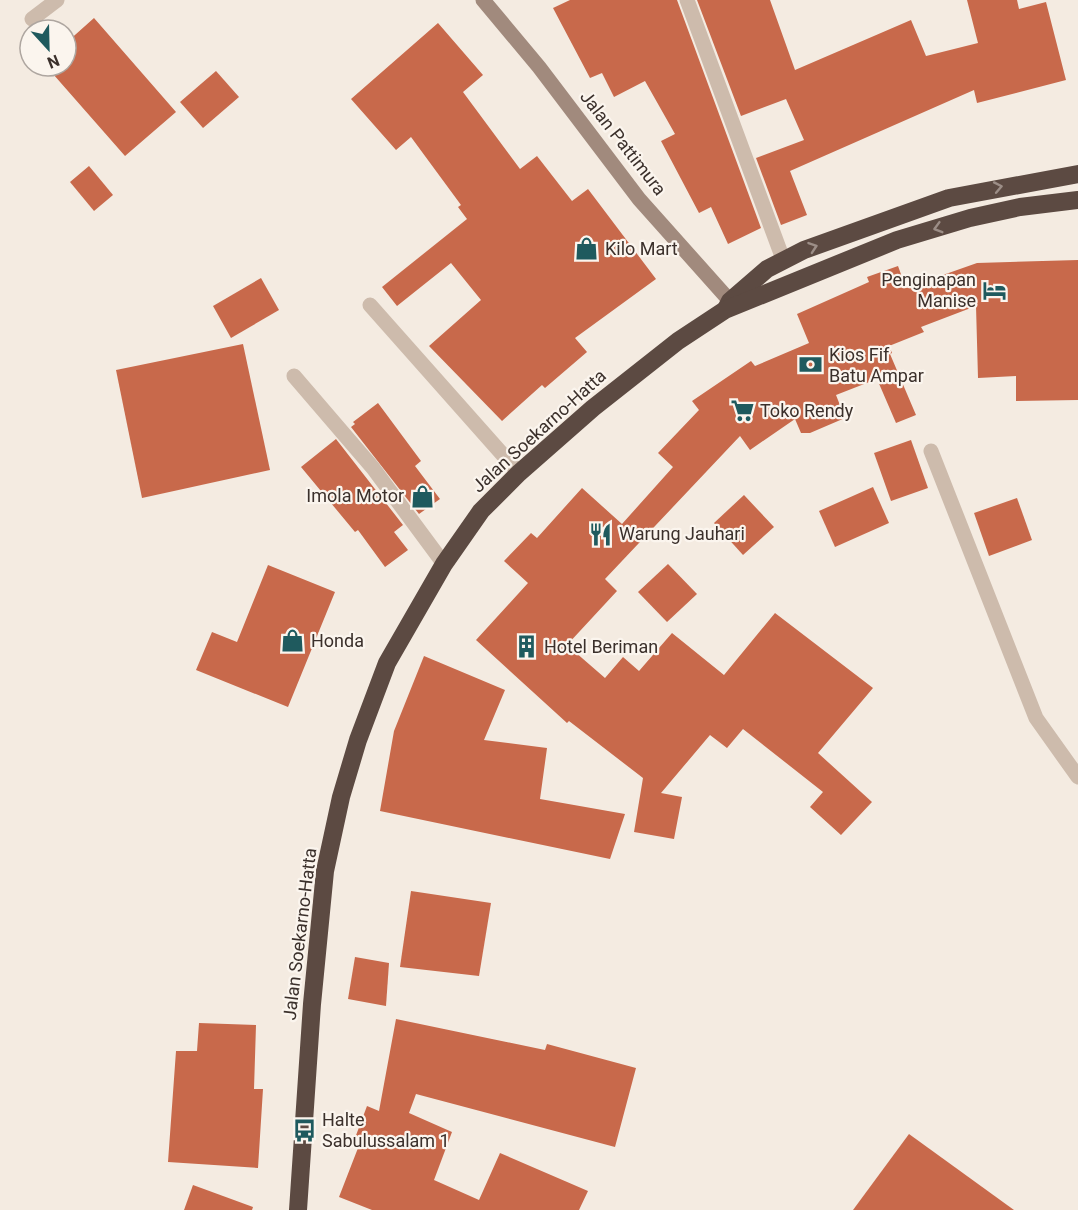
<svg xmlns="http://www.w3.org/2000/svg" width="1078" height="1210" font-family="Roboto,sans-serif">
  <rect width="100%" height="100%" fill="#f4ebe1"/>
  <g fill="#c8694b">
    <path d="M 570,0 L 677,0 L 761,228 L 728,244 L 711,207 L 699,213 L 661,141 L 675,134 L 645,81 L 614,97 L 602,73 L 590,78 L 553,8 Z"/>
    <path d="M 697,0 L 770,0 L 795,70 L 911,20 L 926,56 L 978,43 L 967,0 L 1017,0 L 1019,9 L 1046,2 L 1066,80 L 977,103 L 974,90 L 790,171 L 807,215 L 781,225 L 756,158 L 804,140 L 786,99 L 741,116 Z"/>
    <path d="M 94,18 L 176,112 L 125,156 L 46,66 L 66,66 L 66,43 Z"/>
    <path d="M 438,23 L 483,75 L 463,92 L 520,169 L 537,156 L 572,201 L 588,189 L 656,279 L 575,338 L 587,352 L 545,388 L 542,385 L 502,421 L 429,346 L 481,300 L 451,263 L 397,306 L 382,287 L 467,219 L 458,207 L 461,205 L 411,137 L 396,150 L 351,99 Z"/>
    <path d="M 216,71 L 239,97 L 203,128 L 180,102 Z"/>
    <path d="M 89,166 L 113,195 L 94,211 L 70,182 Z"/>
    <path d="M 1078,260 L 1078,400 L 1016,401 L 1016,376 L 978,378 L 976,306 L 921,327 L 924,332 L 889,346 L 892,353 L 890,354 L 916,415 L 896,423 L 877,379 L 836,395 L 845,418 L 810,433 L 801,433 L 795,419 L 750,450 L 740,436 L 605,579 L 617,591 L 567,645 L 605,678 L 623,657 L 639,671 L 672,633 L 724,675 L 775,613 L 873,688 L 818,753 L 872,802 L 841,835 L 810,807 L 823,792 L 743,729 L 727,748 L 710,735 L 661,793 L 682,797 L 674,839 L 634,832 L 643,778 L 569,721 L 567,723 L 476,640 L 528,583 L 504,561 L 531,533 L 537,538 L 582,488 L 622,524 L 673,467 L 658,453 L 699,410 L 692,401 L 751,361 L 755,366 L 809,343 L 797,314 L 869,282 L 867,277 L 898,266 L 906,288 L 977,263 Z"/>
    <path d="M 261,278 L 279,310 L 231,338 L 213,306 Z"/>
    <path d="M 243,344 L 270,470 L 142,498 L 116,370 Z"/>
    <path d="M 378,403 L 421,461 L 415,466 L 440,499 L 419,514 L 351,427 L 355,424 L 353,422 Z"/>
    <path d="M 336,439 L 403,525 L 394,532 L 408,550 L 385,567 L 358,530 L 355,532 L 301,467 Z"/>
    <path d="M 911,440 L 928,488 L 891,501 L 874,453 Z"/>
    <path d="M 873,487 L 889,523 L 835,547 L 819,511 Z"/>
    <path d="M 744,495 L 774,527 L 743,555 L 714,523 Z"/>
    <path d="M 1017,498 L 1032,540 L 989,556 L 974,513 Z"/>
    <path d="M 668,564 L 697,594 L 667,622 L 638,592 Z"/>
    <path d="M 268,565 L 335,592 L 288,707 L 196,670 L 212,632 L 237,642 Z"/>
    <path d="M 424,656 L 505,690 L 484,740 L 547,748 L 540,799 L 625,814 L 610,859 L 380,811 L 394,731 Z"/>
    <path d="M 411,891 L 491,903 L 479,976 L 400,967 Z"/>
    <path d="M 355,957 L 389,963 L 386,1006 L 348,999 Z"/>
    <path d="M 396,1019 L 545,1050 L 547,1044 L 636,1068 L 615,1147 L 416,1094 L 409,1113 L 452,1132 L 434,1180 L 479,1200 L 500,1153 L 588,1191 L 579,1210 L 372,1210 L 339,1197 L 358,1148 L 352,1146 L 367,1106 L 379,1111 Z"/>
    <path d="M 199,1023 L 256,1025 L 254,1089 L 263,1089 L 258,1168 L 168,1162 L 176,1051 L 197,1051 Z"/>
    <path d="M 909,1134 L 1014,1210 L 853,1210 Z"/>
    <path d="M 193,1185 L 253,1207 L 252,1210 L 184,1210 Z"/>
  </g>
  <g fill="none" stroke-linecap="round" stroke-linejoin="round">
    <g stroke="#cdbbac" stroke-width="15">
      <path d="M 687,0 L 783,259"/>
      <path d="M 32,19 L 57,0"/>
      <path d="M 370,305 L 519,473"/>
      <path d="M 294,376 L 373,468 L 444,564"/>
      <path d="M 931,451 L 1036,718 L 1078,777"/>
    </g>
    <path stroke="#a18a7d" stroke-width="15" d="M 483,0 L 539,67 L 639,199 L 730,301"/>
    <g stroke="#5c4a42" stroke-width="18">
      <path d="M 726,309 L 730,301 L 767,269 L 804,250 L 949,198 L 1078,174"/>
      <path d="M 298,1210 L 312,1004 L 325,871 L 341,797 L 358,740 L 387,663 L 444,564 L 481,511 L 519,473 L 593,408 L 678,341 L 725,310 L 897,240 L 970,218 L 1020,207 L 1078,200"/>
    </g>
  </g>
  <defs><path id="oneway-chevron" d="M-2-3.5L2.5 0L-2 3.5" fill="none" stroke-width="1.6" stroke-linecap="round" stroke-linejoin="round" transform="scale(1.5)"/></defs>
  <g stroke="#9c8e87">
    <use href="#oneway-chevron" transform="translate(998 187) rotate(-11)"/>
    <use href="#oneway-chevron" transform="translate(938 228) rotate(164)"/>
    <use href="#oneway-chevron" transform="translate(813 247) rotate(-19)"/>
  </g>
  <defs>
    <symbol id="shop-bare" viewBox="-9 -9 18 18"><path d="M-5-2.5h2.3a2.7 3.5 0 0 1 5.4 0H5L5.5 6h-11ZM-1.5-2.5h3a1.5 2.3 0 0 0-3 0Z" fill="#1f5a5e" stroke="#fbf5ee" stroke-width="2.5" paint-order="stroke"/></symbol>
    <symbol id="hotel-bare" viewBox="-9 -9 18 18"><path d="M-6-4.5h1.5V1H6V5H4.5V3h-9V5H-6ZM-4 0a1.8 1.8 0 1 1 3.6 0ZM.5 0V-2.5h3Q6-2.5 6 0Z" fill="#1f5a5e" stroke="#fbf5ee" stroke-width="2.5" paint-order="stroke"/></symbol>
    <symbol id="bank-bare" viewBox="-9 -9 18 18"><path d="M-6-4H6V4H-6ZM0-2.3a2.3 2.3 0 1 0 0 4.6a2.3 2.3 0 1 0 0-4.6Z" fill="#1f5a5e" stroke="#fbf5ee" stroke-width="2.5" paint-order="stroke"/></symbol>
    <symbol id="supermarket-bare" viewBox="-9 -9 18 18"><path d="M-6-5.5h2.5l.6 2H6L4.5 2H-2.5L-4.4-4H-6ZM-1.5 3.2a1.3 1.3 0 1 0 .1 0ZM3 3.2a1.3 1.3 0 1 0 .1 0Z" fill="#1f5a5e" stroke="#fbf5ee" stroke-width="2.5" paint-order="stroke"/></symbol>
    <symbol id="restaurant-bare" viewBox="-9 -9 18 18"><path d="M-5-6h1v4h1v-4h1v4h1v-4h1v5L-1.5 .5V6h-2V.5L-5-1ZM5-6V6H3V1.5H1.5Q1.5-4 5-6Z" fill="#1f5a5e" stroke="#fbf5ee" stroke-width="2.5" paint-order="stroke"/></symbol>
    <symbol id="building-bare" viewBox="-9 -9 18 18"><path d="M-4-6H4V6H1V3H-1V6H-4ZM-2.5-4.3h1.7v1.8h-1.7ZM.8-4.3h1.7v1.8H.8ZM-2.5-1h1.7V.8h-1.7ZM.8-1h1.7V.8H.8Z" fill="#1f5a5e" stroke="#fbf5ee" stroke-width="2.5" paint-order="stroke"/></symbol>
    <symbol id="bus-bare" viewBox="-9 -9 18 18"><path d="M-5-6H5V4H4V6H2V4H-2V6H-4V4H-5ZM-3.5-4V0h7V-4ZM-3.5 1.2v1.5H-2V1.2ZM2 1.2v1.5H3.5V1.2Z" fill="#1f5a5e" stroke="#fbf5ee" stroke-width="2.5" paint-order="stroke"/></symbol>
  </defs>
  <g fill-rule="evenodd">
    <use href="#shop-bare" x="570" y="232" width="33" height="33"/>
    <use href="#hotel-bare" x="978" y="274" width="33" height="33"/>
    <use href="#bank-bare" x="794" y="348" width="33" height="33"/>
    <use href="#supermarket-bare" x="726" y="394" width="33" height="33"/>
    <use href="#shop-bare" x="406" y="480" width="33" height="33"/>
    <use href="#restaurant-bare" x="584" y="518" width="33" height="33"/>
    <use href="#shop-bare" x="276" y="624" width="33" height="33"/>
    <use href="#building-bare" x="510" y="630" width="33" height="33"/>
    <use href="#bus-bare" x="288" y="1114" width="33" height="33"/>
  </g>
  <g text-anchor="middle" stroke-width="4.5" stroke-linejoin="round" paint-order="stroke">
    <g font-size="18" fill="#3b302b" stroke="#fbf5ee">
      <text transform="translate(623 143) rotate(52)" y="6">Jalan Pattimura</text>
      <text transform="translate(539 431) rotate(-42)" y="6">Jalan Soekarno-Hatta</text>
      <text transform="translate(300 934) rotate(-83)" y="6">Jalan Soekarno-Hatta</text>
    </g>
    <g font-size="18" fill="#3b302b" stroke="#fbf5ee" text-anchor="start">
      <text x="605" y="255">Kilo Mart</text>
      <text x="976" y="286" text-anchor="end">Penginapan<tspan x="976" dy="21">Manise</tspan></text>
      <text x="829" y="361">Kios Fif<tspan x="829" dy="21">Batu Ampar</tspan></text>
      <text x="760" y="417">Toko Rendy</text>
      <text x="404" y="502" text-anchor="end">Imola Motor</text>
      <text x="619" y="540">Warung Jauhari</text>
      <text x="311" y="647">Honda</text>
      <text x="544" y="653">Hotel Beriman</text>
      <text x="322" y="1126">Halte<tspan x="322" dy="21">Sabulussalam 1</tspan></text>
    </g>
  </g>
  <g transform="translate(48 48) rotate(158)"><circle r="28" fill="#fbf5ee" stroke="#aea6a0" stroke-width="1.5"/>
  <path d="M0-4.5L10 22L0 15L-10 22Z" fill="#1f5a5e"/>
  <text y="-9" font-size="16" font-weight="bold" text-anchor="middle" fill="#3b302b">N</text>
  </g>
</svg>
